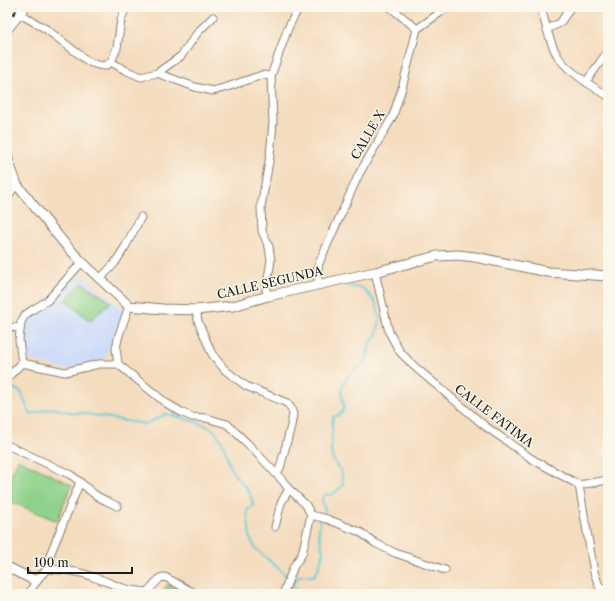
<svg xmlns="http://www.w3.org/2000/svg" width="615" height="601" font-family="'Libre Caslon Text',serif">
  <rect width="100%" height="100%" fill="#fbf7ec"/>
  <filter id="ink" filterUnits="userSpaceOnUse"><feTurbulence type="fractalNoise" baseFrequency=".025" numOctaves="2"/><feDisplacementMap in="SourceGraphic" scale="8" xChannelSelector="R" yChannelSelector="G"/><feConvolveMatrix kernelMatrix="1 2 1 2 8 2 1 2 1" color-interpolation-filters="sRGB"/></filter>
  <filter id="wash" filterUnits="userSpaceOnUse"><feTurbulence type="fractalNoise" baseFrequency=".012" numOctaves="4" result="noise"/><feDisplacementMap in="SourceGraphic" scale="16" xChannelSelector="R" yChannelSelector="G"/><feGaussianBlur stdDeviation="0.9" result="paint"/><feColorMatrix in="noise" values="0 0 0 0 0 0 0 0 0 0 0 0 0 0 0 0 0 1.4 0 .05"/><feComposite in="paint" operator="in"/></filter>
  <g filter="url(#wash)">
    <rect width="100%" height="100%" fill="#f4dcbe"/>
    <path fill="#ccdbf9" d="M 80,273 L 125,311 L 104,359 L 66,370 L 32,360 L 27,356 L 25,353 L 24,325 L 27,319 L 33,314 L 44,311 Z"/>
    <g fill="#8ed18a" stroke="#557653">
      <path d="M 82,283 L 111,302 L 90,321 L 65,300 Z"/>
      <path d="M 18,459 L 72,485 L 57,521 L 7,500 L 7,486 Z"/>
      <path d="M 168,584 L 182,593 L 184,594 L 161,594 Z"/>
    </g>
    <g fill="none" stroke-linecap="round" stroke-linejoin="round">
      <g stroke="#5dc9d6" stroke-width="2">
        <path d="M 11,387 L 21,392 L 28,410 L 31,414 L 52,408 L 73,413 L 81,413 L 126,421 L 146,424 L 166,414 C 176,416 207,424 213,430 C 216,432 219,437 221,440 C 227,449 227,462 233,472 C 241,485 251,487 253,506 L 247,510 L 250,538 L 255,548 L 288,577"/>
        <path d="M 291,580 L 293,583 L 296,594"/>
        <path d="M 293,583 L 301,575 L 314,576 L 320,565 L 323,552 L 319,534 L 320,519 L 325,511 L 322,499 L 325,494 L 332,495 L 343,485 L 341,470 L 336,465 L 332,457 L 331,451 L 332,432 L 332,425 L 333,417 L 341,414 L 344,408 L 342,397 L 342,387 L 345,381 L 350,374 L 361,366 L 367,359 L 369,345 L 375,337 L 378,330 L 380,316 L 375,302 L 363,288 L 348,286"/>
      </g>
    </g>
  </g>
  <g filter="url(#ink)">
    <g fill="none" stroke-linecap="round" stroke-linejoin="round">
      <defs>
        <g id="minor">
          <path d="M 390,7 L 417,29"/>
          <path d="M 541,7 C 545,23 549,41 557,55 C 565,70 593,87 608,96"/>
          <path d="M 18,13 L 46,29 L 89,62 L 98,65 L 105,66 L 111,62 L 117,48 L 121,20 L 126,7"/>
          <path d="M 547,29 L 560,23 L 571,7"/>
          <path d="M 111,62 L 125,70 L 141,77 L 157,73 L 181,56 L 198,32 L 213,17"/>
          <path d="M 157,73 L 195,87 L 213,91 L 227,87 L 262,75 L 271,76"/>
          <path d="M 586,82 L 608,51"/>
          <path d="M 7,200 C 9,194 12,189 17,185"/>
          <path d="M 375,272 L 389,332 L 400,352 L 415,367 L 485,426 L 532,459 L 579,485"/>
          <path d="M 100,279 L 115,263 L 125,247 L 141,217"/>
          <path d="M 319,284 L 317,273 L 319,263 L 359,174 L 393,116 L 402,88 L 417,29 L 448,7"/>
          <path d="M 268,296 L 266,290 L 271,260 L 269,247 L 262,231 L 261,207 L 270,156 L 273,122 L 271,76 L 288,28 L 299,7"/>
          <path d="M 196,310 L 198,321 L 212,354 L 225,370 L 246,386 L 287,403 L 291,408 L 293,414 L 291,426 L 280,468 L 276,474"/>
          <path d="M 7,327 L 20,328"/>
          <path d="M 22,363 L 65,372 L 99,364 L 118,364 L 166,403 L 183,413 L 192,417 L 206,418 L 227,424 L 248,444 L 282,480 L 289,489 L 306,505 L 311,515 L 302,554 L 294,566 L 283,594"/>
          <path d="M 22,363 L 19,340 L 21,322 L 25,315 L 32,310 L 47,301 L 82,262"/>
          <path d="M 118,364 L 116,348 L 119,335 L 129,306"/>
          <path d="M 7,378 L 22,363"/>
          <path d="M 7,445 L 69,474 C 78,479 85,487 94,494 C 101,499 109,502 117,506"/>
          <path d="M 579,485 L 594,572 L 599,586 L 608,590"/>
          <path d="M 579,485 L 608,480"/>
          <path d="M 311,515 L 327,519 L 360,532 L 375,543 L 395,553 L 445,570"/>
          <path d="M 275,527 L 281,503 L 289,489"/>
          <path d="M 47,569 C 63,570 79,571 93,577 C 104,580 115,586 126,589 C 133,591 143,590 150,594"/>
          <path d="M 147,592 L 160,578 L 165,577 L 196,594"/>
          <path d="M 29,594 L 36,581 L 47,569 L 50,555 L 80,482"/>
        </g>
        <g id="tertiary">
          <path d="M 7,157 L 17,185 L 64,243 L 82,262 L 129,306 L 163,309 L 196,310 L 233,306 L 268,296 L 375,272 L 437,256 L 458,255 L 475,257 L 548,272 L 608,276"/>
          <path d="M 7,567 L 36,581"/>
        </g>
        <path id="primary" d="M 7,27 L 23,7"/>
      </defs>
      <use href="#minor" stroke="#887c6d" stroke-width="9"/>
      <use href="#tertiary" stroke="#887c6d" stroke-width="11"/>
      <use href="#primary" stroke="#887c6d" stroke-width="14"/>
      <use href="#minor" stroke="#fff" stroke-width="7"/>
      <use href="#tertiary" stroke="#fff" stroke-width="9"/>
      <use href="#primary" stroke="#fff" stroke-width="12"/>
      <path stroke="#1c1c1c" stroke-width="2" stroke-dasharray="6 3" stroke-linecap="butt" d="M 7,22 L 19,7"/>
    </g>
  </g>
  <g text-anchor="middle" stroke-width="3" stroke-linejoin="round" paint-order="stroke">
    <g font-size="12" fill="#1c1c1c" stroke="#fbf7ec">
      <text transform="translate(368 135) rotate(-60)" y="4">CALLE X</text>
      <text transform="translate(270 283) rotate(-13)" y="4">CALLE SEGUNDA</text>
      <text transform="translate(494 416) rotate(37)" y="4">CALLE FATIMA</text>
    </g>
  </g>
  <rect width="615" height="601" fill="none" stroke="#fbf7ec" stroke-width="24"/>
  <path d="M28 567v6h104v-6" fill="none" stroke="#1c1c1c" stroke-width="2"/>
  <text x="34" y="567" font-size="12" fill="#1c1c1c" stroke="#fbf7ec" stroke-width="3" paint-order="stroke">100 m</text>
</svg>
